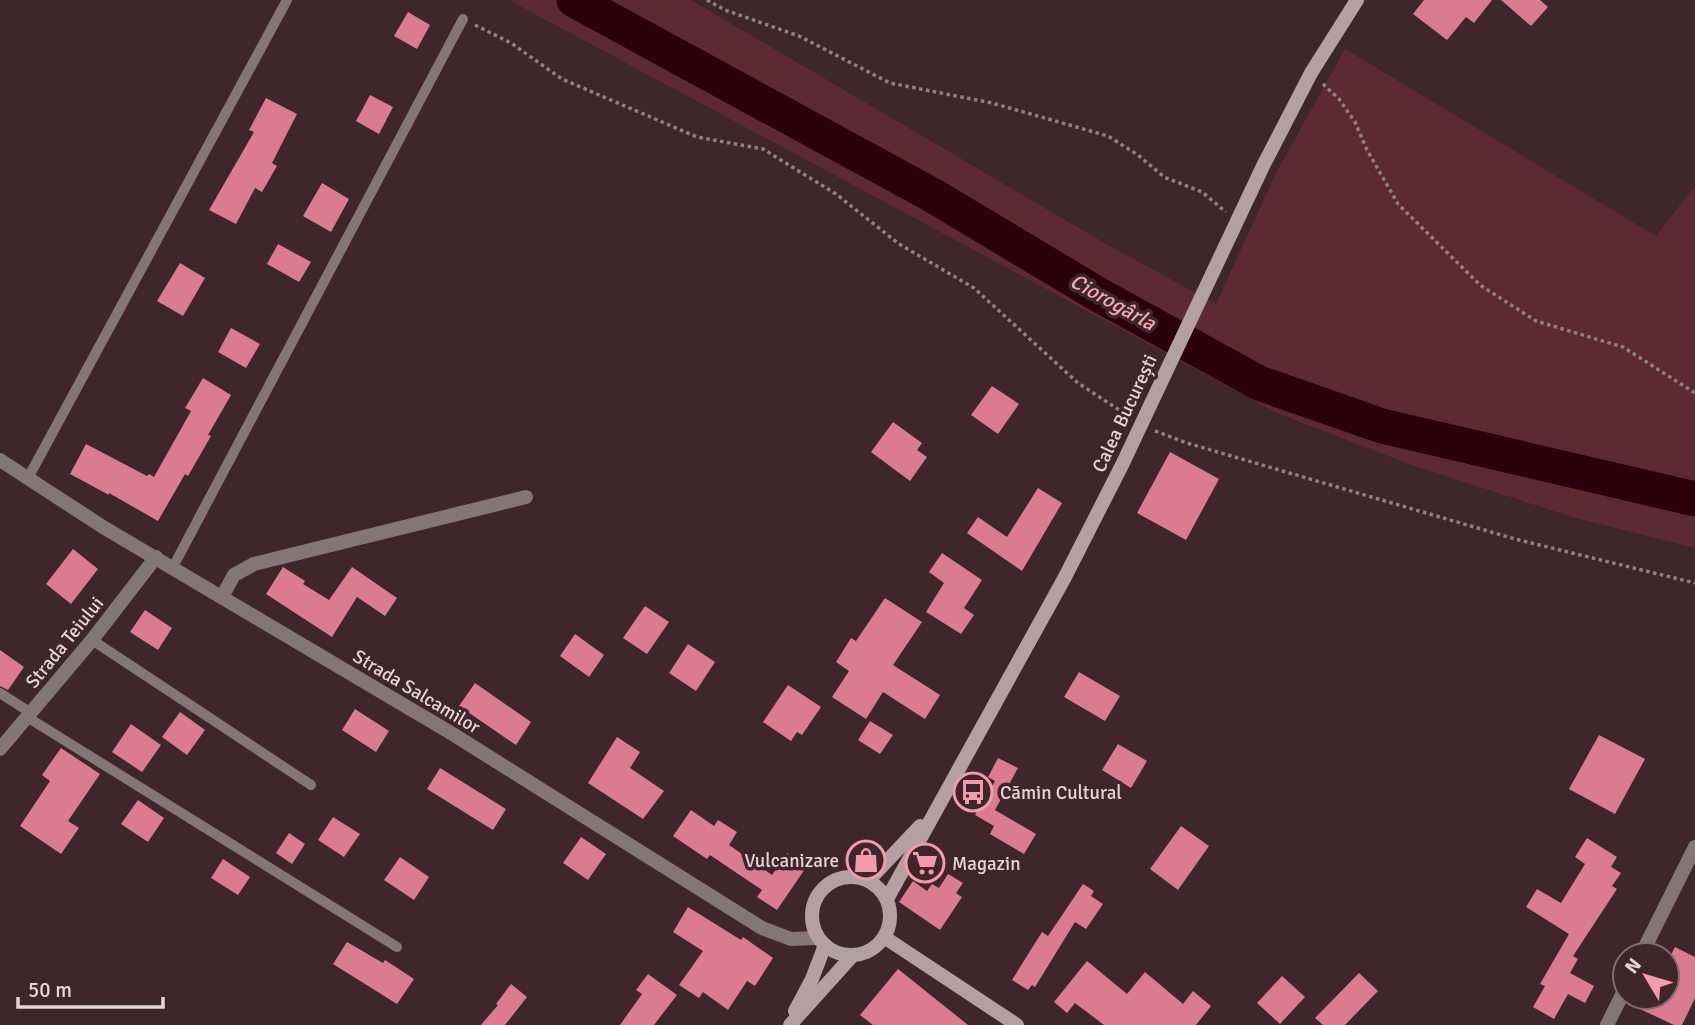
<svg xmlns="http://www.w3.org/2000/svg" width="1695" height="1025" font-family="Signika,sans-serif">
  <rect width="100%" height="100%" fill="#3e262b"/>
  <path fill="#5c2a35" d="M 509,0 L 691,0 L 1106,244 L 1216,304 L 1277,171 L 1345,49 L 1656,236 L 1695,186 L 1695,548 L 1572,517 L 1409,464 L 1277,413 Z"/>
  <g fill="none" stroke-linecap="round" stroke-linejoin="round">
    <path stroke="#2b010d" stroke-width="35" d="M 574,0 L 932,195 L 1099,295 L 1259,383 L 1382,426 L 1695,499"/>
  </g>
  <g fill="#db7b8f">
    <path d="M 1424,0 L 1492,0 L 1474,23 L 1466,17 L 1447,40 L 1413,14 Z"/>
    <path d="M 1501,0 L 1540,0 L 1548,7 L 1531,26 Z"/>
    <path d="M 408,12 L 430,25 L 417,49 L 394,36 Z"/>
    <path d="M 370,95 L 393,107 L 379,134 L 356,121 Z"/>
    <path d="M 266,98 L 297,114 L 272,163 L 277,166 L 262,192 L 255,188 L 236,224 L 209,210 L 254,132 L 249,130 Z"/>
    <path d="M 322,183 L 349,199 L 331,232 L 303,216 Z"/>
    <path d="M 278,244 L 311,262 L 299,282 L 267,264 Z"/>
    <path d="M 180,263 L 205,278 L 183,316 L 157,301 Z"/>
    <path d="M 231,328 L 260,344 L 246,368 L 218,352 Z"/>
    <path d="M 203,378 L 231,395 L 208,435 L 211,436 L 188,476 L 185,474 L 158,521 L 109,493 L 109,495 L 70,474 L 86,444 L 147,476 L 149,474 L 154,477 L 191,411 L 185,408 Z"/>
    <path d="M 992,386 L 1019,404 L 998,434 L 971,415 Z"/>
    <path d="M 893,422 L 922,443 L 917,450 L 927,457 L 910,481 L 871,452 Z"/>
    <path d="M 1170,452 L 1219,479 L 1186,540 L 1137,513 Z"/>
    <path d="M 1038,488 L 1062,503 L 1022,571 L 967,533 L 978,517 L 1007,537 Z"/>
    <path d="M 73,549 L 98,569 L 71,604 L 46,584 Z"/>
    <path d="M 942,553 L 982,580 L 964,608 L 974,615 L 961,634 L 926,612 L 944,583 L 929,572 Z"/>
    <path d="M 283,567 L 305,581 L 303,584 L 329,600 L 352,567 L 397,598 L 385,616 L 357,597 L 332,637 L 266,594 Z"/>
    <path d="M 885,598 L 922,622 L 893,665 L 940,695 L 925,719 L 883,692 L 866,719 L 832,697 L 849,671 L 836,662 L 851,638 L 856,641 Z"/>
    <path d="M 645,606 L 669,622 L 647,654 L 623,638 Z"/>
    <path d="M 145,610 L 172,628 L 158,650 L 130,632 Z"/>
    <path d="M 575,634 L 604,655 L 589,677 L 560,656 Z"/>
    <path d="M 688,644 L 715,662 L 696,691 L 669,673 Z"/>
    <path d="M 0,650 L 24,667 L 8,690 L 0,686 Z"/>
    <path d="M 1079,672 L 1120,696 L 1105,721 L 1064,697 Z"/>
    <path d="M 475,683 L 531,722 L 516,745 L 459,706 Z"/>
    <path d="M 788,685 L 821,707 L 802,735 L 797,732 L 791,741 L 763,722 Z"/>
    <path d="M 355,709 L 389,731 L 376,752 L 342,730 Z"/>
    <path d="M 180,712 L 205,730 L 187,755 L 162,737 Z"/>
    <path d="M 870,721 L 893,735 L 880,754 L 858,740 Z"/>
    <path d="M 131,724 L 161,745 L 142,772 L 112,752 Z"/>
    <path d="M 1599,735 L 1645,759 L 1615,814 L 1569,789 Z"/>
    <path d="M 617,737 L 640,752 L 630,768 L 664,791 L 643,819 L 588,783 Z"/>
    <path d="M 1118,744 L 1147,761 L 1131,788 L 1102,770 Z"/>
    <path d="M 61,748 L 100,774 L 68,821 L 79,828 L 61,854 L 20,826 L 50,781 L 42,775 Z"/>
    <path d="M 998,758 L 1018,768 L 995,810 L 1036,834 L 1024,854 L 990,834 L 994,826 L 975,815 L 995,781 L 988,777 Z"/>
    <path d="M 440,768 L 506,809 L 493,830 L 427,789 Z"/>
    <path d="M 138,800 L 164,818 L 148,842 L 121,824 Z"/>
    <path d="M 691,810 L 714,826 L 718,820 L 737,832 L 729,845 L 772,875 L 787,853 L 807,866 L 777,910 L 757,897 L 762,890 L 710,855 L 707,859 L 673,836 Z"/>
    <path d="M 333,817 L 360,834 L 344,857 L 318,840 Z"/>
    <path d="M 1181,826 L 1209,846 L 1178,890 L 1150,869 Z"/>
    <path d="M 289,833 L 305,844 L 292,864 L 276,853 Z"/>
    <path d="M 581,837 L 606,854 L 588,880 L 563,863 Z"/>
    <path d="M 1587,838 L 1617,857 L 1611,867 L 1621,873 L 1612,886 L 1617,889 L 1573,956 L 1578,959 L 1570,973 L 1594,986 L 1585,1003 L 1568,994 L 1554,1019 L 1533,1007 L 1545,986 L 1540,984 L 1569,934 L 1526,907 L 1537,889 L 1561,903 L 1585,864 L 1575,857 Z"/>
    <path d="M 400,857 L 429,877 L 414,900 L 384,880 Z"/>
    <path d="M 223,859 L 250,877 L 238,895 L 211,878 Z"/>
    <path d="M 948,874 L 963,883 L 956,893 L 962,897 L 940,930 L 899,902 L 913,881 L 927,891 L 932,884 L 939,888 Z"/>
    <path d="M 1083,884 L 1094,891 L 1091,896 L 1103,904 L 1086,929 L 1075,922 L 1035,987 L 1032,985 L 1028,990 L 1012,980 L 1042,932 L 1048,936 Z"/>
    <path d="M 688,907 L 741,940 L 743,937 L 773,958 L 755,986 L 747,981 L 728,1010 L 703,992 L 699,998 L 679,985 L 703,951 L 673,932 Z"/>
    <path d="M 347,942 L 383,963 L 385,960 L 414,979 L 397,1004 L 333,964 Z"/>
    <path d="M 1675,947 L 1695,957 L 1695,998 L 1682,1025 L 1674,1025 L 1640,1009 L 1646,997 L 1667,997 L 1667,963 Z"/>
    <path d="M 1087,961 L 1127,994 L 1145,972 L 1183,1004 L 1193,991 L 1211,1006 L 1196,1025 L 1104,1025 L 1075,1003 L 1067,1013 L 1054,1002 Z"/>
    <path d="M 898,969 L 968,1025 L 873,1025 L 860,1015 Z"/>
    <path d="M 1359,973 L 1378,991 L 1345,1025 L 1323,1025 L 1315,1018 Z"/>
    <path d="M 648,974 L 677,995 L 654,1025 L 620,1025 L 642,994 L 636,990 Z"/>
    <path d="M 1282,976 L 1305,997 L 1280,1024 L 1257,1003 Z"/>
    <path d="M 511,984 L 527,997 L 505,1025 L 481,1025 L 498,1005 L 496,1004 Z"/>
  </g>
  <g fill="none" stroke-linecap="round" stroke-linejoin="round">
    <g stroke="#948083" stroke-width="3.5" stroke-dasharray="3.5 3.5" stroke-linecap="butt">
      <path d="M 707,0 L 725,10 L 799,36 L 890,83 L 992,103 L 1108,136 L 1138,155 L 1164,177 L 1202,192 L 1226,212"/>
      <path d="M 475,25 L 511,43 L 562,79 L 697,137 L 763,149 L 836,194 L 899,244 L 974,288 L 1078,383 L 1127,415"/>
      <path d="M 1323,84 L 1339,99 L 1355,122 L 1367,150 L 1398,204 L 1480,285 L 1536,321 L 1623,347 L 1695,393"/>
      <path d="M 1155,431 L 1187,443 L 1515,539 L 1695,583"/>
    </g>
    <g stroke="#847678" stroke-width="10">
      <path d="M 28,478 L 287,0"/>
      <path d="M 173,567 L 463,19"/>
      <path d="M 92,640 L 311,785"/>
      <path d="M 0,693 L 31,713"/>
      <path d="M 27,717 L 397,947"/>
    </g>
    <g stroke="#847678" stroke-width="14">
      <path d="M 0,460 L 103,527 L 451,733 L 762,928 L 791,939 L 818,938"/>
      <path d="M 222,597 L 234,575 L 254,564 L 526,497"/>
      <path d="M 0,749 L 92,640 L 156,557"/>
      <path d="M 1641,955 L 1695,847"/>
      <path d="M 1607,1025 L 1625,989"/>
    </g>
    <g stroke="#b49fa2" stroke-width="14">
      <circle cx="851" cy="916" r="39"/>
      <path d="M 869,880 L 920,826"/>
      <path d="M 887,899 L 1065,577 L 1123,463 L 1263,166 L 1311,73 L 1357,0"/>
      <path d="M 884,937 L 1017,1025"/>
      <path d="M 795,1011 L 812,979 L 825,945"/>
      <path d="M 790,1025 L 853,955"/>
    </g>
  </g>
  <defs>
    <symbol id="bus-ring" viewBox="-11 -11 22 22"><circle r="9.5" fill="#3e262b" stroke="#f39aab" stroke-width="1.5"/><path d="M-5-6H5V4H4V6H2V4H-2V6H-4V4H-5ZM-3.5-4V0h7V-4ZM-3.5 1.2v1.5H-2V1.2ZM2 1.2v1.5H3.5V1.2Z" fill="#f39aab"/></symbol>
    <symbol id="shop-ring" viewBox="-11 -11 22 22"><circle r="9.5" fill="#3e262b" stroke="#f39aab" stroke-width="1.5"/><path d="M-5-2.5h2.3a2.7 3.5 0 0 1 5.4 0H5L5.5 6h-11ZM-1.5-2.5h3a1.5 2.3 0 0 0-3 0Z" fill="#f39aab"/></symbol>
    <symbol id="supermarket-ring" viewBox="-11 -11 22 22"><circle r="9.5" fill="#3e262b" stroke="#f39aab" stroke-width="1.5"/><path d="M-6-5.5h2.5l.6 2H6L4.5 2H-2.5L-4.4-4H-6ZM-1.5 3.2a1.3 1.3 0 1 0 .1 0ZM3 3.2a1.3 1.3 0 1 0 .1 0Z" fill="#f39aab"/></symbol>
  </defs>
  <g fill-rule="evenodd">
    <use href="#bus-ring" x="951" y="770" width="44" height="44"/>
    <use href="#shop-ring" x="844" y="838" width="44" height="44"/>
    <use href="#supermarket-ring" x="903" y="841" width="44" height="44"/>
  </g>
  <g text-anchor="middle" stroke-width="7" stroke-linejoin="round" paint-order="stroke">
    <g font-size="19" fill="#e6d5d7" stroke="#3e262b">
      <text transform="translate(1124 413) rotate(-65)" y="7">Calea București</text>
      <text transform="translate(64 642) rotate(-51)" y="7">Strada Teiului</text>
      <text transform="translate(417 691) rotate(31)" y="7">Strada Salcamilor</text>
    </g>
    <g font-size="19" fill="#e6d5d7" stroke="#3e262b" text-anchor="start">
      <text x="1000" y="799">Cămin Cultural</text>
      <text x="839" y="867" text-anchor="end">Vulcanizare</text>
      <text x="952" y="870">Magazin</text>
    </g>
    <g font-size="21" font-style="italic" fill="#f4a8b6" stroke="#3e262b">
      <text transform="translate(1113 302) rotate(29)" y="7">Ciorogârla</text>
    </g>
  </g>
  <g transform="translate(1646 976) rotate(308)"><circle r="33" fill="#3e262b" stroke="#816c70" stroke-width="2"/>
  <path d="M0-5L12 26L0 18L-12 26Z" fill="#f39aab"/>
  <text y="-10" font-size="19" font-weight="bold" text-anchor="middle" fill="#e6d5d7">N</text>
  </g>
  <path d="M18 997v10h145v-10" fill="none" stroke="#e6d5d7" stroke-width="3.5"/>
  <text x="28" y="997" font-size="21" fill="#e6d5d7" stroke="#3e262b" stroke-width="5" paint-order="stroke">50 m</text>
</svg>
